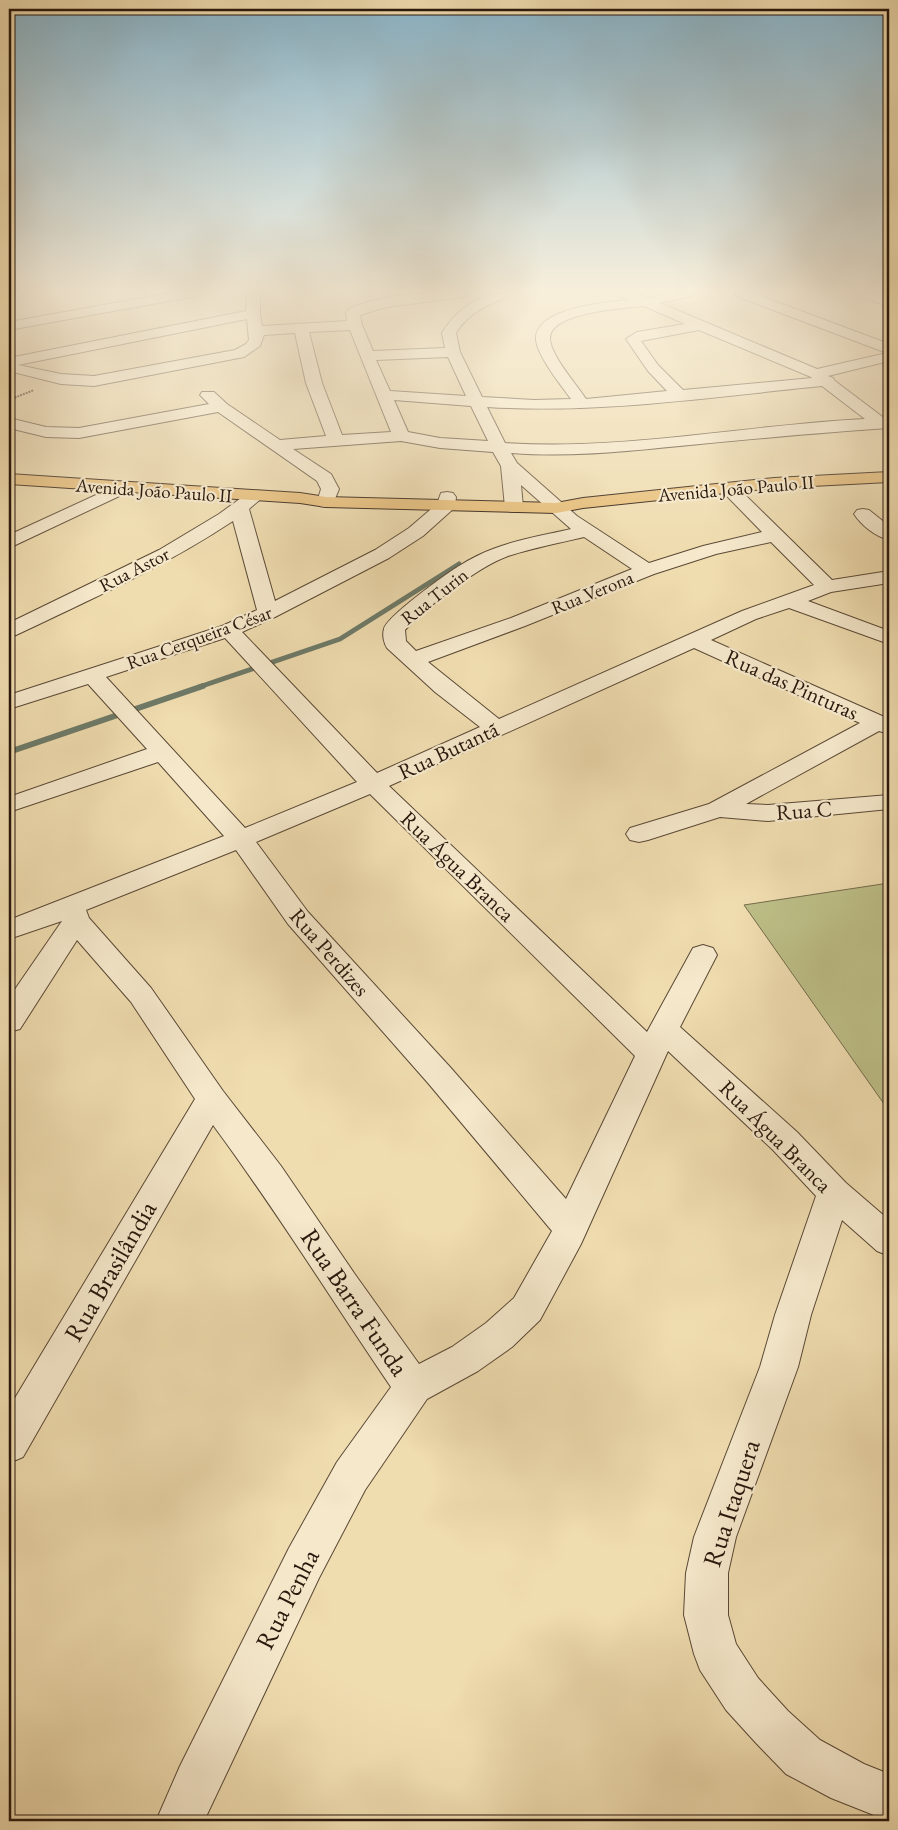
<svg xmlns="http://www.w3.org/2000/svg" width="898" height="1830" font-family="'EB Garamond',serif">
  <rect width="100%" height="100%" fill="#efdcaf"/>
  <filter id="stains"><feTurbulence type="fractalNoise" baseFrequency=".004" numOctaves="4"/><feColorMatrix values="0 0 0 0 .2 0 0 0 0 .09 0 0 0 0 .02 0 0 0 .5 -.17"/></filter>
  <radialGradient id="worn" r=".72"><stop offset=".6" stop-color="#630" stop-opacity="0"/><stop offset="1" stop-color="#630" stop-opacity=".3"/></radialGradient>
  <path fill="#bdbf88" stroke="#726b4a" d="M 889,883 L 889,1111 L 744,905 Z"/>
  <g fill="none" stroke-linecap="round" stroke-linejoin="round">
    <path stroke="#6d7a68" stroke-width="5" d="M 199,687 L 340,639 L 459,564"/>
    <path stroke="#6d7a68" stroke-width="6" d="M 9,752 L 203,686"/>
    <defs>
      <g id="minor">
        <path d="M 9,293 L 24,293 L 22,296 L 9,298 Z"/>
        <path d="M 170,293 L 198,293 L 191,297 L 9,330 L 9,322 Z"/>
        <path d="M 247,293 L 260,293 L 260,314 L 262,326 L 347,321 L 346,313 L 348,310 C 376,294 438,291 470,293 L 463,297 L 386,307 L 360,315 L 362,325 L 373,351 L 445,348 L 442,333 C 458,307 481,293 511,293 L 510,296 C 489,304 468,313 456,333 L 460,352 L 482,397 L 534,400 L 571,399 C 561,385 538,357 536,340 C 534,308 607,302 629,300 L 619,296 L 618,293 L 635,293 L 647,298 L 671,293 L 693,293 L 692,296 L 660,303 L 817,369 L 887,353 L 736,296 L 735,293 L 753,293 L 889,344 L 889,361 L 828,376 L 833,378 L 835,381 L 884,418 L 889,418 L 889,428 C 826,432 763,438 700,444 C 637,450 574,458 511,453 L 517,463 L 577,516 L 649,563 L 703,546 L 762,532 L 719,488 L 722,484 L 728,483 L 734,484 L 832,580 L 889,571 L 889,583 L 831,592 L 808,601 L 889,631 L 889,644 L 789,608 L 756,619 L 711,640 L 889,719 L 889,734 L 879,731 L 746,804 L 768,805 L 889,795 L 889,809 L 768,821 L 720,817 L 648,840 L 639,842 L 630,840 L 626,834 L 630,828 L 709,804 L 860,723 L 694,648 L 389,786 L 647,1032 L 693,948 L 703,945 L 713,948 L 717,955 L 680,1027 L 797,1132 L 846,1183 L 889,1220 L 889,1256 L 877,1251 L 842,1220 L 811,1315 L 798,1367 L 736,1537 L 728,1573 L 728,1615 L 736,1644 L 758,1678 L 788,1711 L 820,1740 L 864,1764 L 889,1774 L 889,1821 L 831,1798 L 786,1774 L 756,1743 L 726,1710 L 700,1670 L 694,1654 L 684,1615 L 686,1573 L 694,1537 L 760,1367 L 775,1315 L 816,1196 L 773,1150 L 668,1051 L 581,1244 L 540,1320 L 512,1347 L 478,1371 L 427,1399 L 365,1490 L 319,1578 L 204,1821 L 156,1821 L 180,1766 L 289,1548 L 337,1462 L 391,1387 C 331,1299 276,1210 213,1125 L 23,1457 L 9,1463 L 9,1408 L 195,1099 L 131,1002 L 77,940 L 20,1029 L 9,1032 L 9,998 L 62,921 L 9,939 L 9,920 L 224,836 L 158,762 L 9,812 L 9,797 L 147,749 L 88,684 L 9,709 L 9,695 L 222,626 L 257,610 L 233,521 C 165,566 90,600 16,635 L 9,637 L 9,623 L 159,550 L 219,514 L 248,493 L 254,492 L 260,493 L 263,497 L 249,509 L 275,601 L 375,550 L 409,528 L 437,504 L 441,493 L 447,492 L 453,493 L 456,497 L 455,506 L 452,510 L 423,536 L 389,558 L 275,617 L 242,632 L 377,773 L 480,727 L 435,692 L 387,648 C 384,643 382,635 384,629 C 386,617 446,574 459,566 C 470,559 482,553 493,549 C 518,539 546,535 571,529 L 521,485 L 523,507 L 520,511 L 514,512 L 508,511 L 505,507 L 501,466 L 493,452 L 440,448 L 401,441 L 293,449 L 331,474 L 339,489 L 332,506 L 326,507 L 320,506 L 317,502 L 321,489 L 317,481 L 218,412 L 79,438 L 46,437 L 9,428 L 9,418 L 46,427 L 79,428 L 209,404 L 200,395 L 202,392 L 214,392 L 227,404 L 280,440 L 326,436 L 306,383 L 295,333 L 264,335 L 260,346 L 244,357 L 94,386 L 61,384 L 9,371 L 9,358 L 246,311 ZM 644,306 L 685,324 L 637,332 L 626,339 L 648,371 L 667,391 L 586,399 C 577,385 551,356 550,339 C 549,312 625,308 644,306 ZM 247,319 L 249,340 L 246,344 L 235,350 L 94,376 L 61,374 L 18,365 ZM 350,330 L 391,432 L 342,435 L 322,383 L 309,332 ZM 699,330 L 811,377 L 812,378 L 683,390 L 658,365 L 641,341 ZM 448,357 L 466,396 L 390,391 L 376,360 ZM 822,386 L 865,419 C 745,425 625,451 505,443 L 487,407 C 599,414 711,397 822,386 ZM 394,400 L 471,406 L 488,441 L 440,438 L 408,432 ZM 584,537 L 632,569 L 511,618 L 416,651 L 406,641 L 405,630 C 427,606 478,567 508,556 C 533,548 559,543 584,537 ZM 771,542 L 814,585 L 742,611 L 499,719 L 428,662 L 525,626 L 654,574 L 716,554 ZM 225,638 L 357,782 L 245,828 L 106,677 ZM 370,794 L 635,1056 L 566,1199 L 450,1067 L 308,912 L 256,842 ZM 236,850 L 288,924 L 428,1083 L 552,1231 L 514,1298 L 486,1323 L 452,1347 L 419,1364 L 354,1273 L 281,1166 L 223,1091 L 151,988 L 89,918 L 86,910 Z"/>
        <path d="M 855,293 L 875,293 L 889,298 L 889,306 L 857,296 Z"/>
        <path d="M 122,483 L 128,484 L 131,488 L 128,492 L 9,548 L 9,535 Z"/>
        <path d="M 863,509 L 869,510 L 889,526 L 889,540 C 875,536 862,526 854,514 L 857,510 Z"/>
      </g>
      <path id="major" d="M 889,472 L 889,482 L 774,488 L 583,508 L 556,513 L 326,507 L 300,503 L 9,484 L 9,474 L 300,493 L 326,497 L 556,503 L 583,498 L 774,478 Z"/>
    </defs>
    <use href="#minor" stroke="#5a4835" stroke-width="2"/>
    <use href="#major" stroke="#28170c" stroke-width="2"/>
    <path stroke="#28170c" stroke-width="2" stroke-dasharray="2 1" stroke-linecap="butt" d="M 9,400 L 34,390"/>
    <use href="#minor" fill="#f5e8cb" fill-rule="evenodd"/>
    <use href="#major" fill="#e8be78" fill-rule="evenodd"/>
  </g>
  <linearGradient id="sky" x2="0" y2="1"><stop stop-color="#89b7ce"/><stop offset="0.53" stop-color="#f8efdb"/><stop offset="1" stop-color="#f8efdb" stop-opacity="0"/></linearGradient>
  <rect width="898" height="549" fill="url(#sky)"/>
  <g text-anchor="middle" stroke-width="4.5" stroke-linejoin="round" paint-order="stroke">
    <g font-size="19" fill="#28170c" stroke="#f5e8cb">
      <text transform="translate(736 488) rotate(-5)" y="7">Avenida João Paulo II</text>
      <text transform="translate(154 490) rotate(4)" y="7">Avenida João Paulo II</text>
      <text transform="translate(134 569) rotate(-27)" y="7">Rua Astor</text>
      <text transform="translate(592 592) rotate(-22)" y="7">Rua Verona</text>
      <text transform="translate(434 596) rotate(-38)" y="7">Rua Turin</text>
      <text transform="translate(199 637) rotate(-20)" y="7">Rua Cerqueira César</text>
    </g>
    <g font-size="22" fill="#28170c" stroke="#f5e8cb">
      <text transform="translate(792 684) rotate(24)" y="8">Rua das Pinturas</text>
      <text transform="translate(448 750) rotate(-25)" y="8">Rua Butantã</text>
      <text transform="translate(804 810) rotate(-4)" y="8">Rua C</text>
      <text transform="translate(458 866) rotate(44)" y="8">Rua Água Branca</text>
      <text transform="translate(330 952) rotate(49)" y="8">Rua Perdizes</text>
      <text transform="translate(776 1136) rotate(45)" y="8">Rua Água Branca</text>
    </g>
    <g font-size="26" fill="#28170c" stroke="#f5e8cb">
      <text transform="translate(110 1271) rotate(-60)" y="9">Rua Brasilândia</text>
      <text transform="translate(355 1302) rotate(56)" y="9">Rua Barra Funda</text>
      <text transform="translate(731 1503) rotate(-72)" y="9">Rua Itaquera</text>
      <text transform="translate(287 1599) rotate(-63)" y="9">Rua Penha</text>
    </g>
  </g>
  <rect width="898" height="1830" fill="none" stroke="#efdcaf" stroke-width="30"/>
  <rect x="10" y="10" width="878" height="1810" fill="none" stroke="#28170c" stroke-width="2.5"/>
  <rect x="15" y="15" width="868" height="1800" fill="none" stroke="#28170c"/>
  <rect width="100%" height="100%" filter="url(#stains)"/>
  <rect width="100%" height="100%" fill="url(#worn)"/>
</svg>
